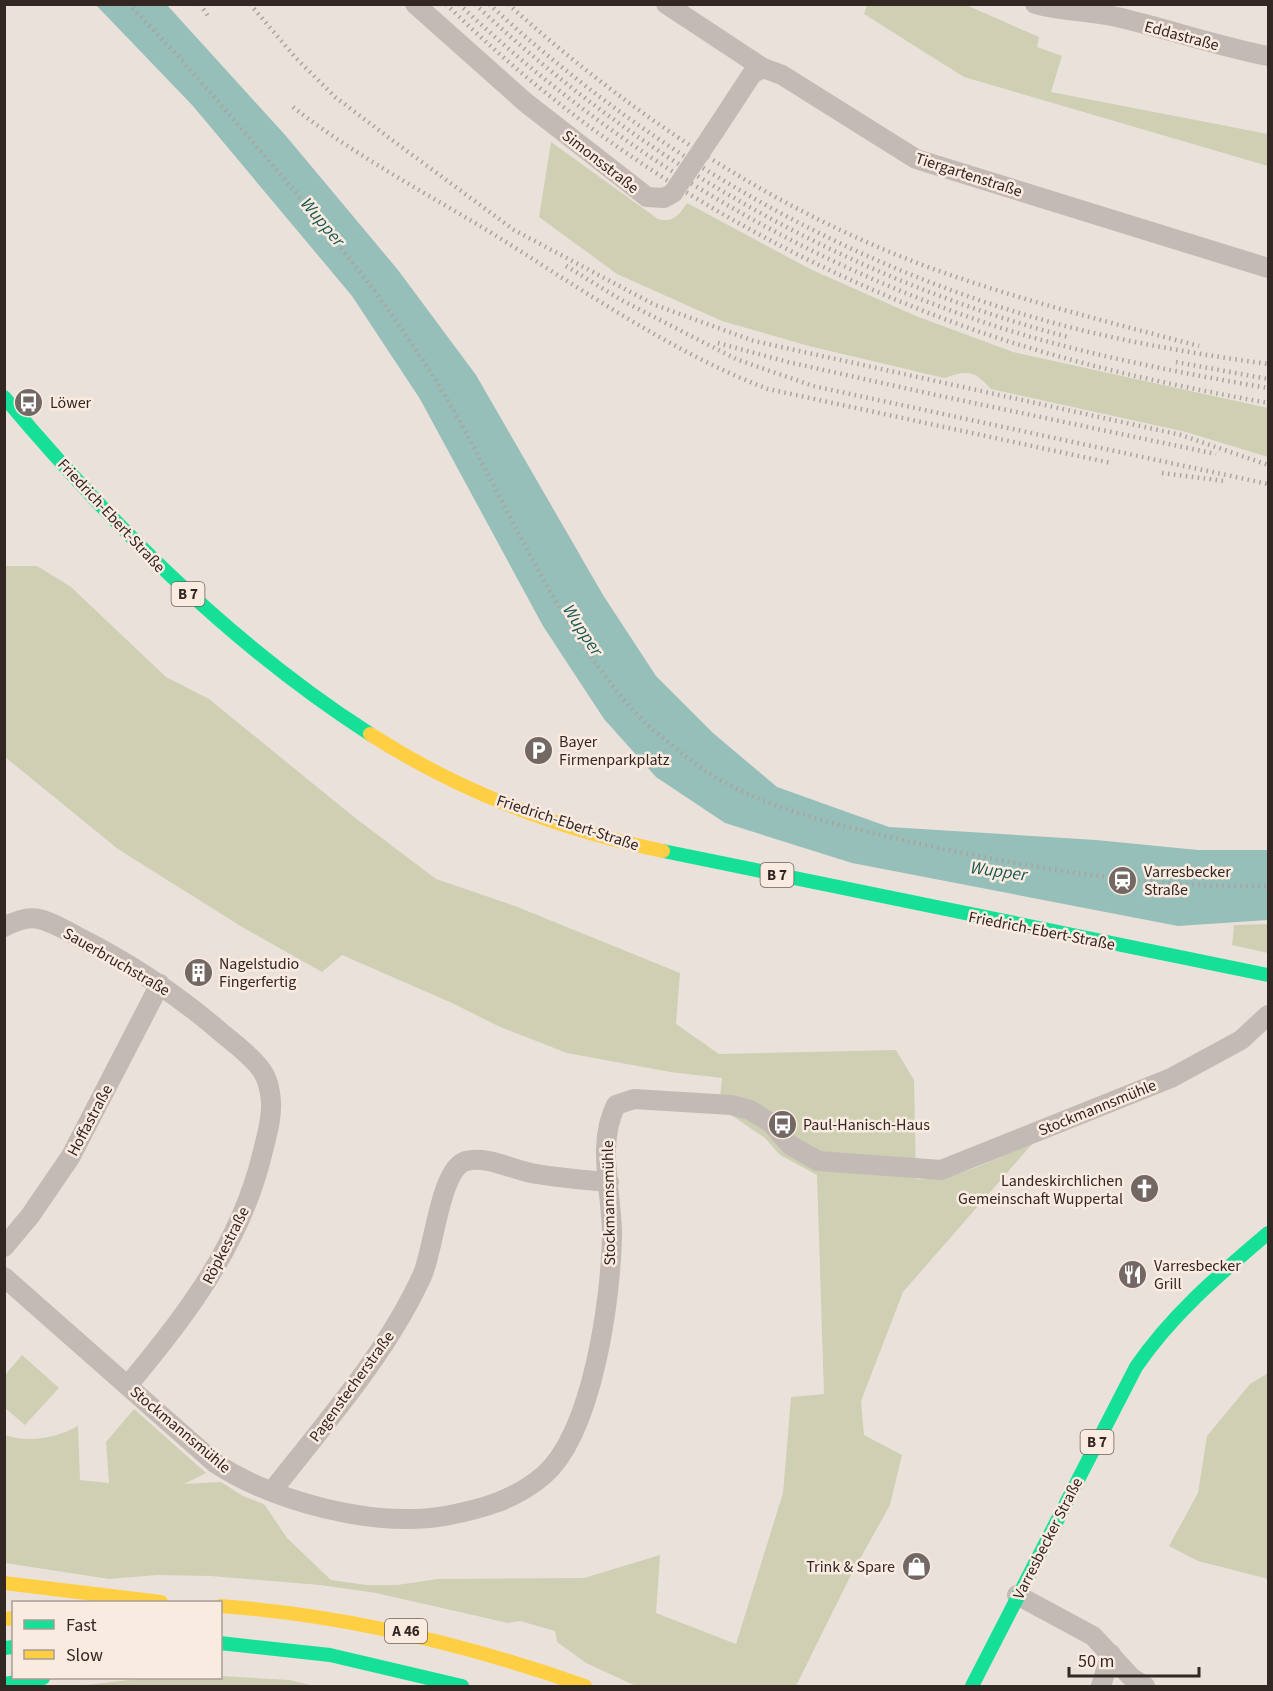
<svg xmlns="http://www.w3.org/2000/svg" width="1273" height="1691" font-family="'Source Sans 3',sans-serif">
  <rect width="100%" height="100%" fill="#ebe1db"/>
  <g fill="#cfcfb4">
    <path d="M 867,5 L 966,5 L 1039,37 L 1037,47 L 1062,56 L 1051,92 L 1268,134 L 1268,166 L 964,77 L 864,14 Z"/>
    <path d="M 551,142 L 658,219 C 673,223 679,215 687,203 L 812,270 L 916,316 L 1013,352 L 1268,408 L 1268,457 L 1186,432 L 991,389 C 974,370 968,370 944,378 L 809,346 L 722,321 L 617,274 L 539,217 Z"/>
    <path d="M 4,566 L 37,566 L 71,587 L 166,677 L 209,699 L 354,817 L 436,879 L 515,906 L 680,973 L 676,1024 L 719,1054 L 896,1050 L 914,1080 L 916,1179 C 956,1182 997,1157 1033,1143 L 903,1292 L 861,1401 L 864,1435 L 902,1455 L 890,1505 L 850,1577 L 796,1686 L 636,1686 L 586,1663 L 557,1642 L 555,1631 L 520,1621 L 508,1623 L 376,1593 L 320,1585 L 211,1576 L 157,1575 L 109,1579 L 5,1563 L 5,1435 C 29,1443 57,1438 78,1426 L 80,1480 L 109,1483 L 106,1442 L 134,1409 L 206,1473 L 184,1484 L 221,1482 L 243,1496 L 264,1504 L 287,1538 L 331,1580 L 367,1585 L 397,1585 L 438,1579 L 584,1578 L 660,1555 L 656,1613 L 736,1644 L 783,1493 L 791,1397 L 824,1394 L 817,1175 L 780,1155 L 765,1138 L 719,1107 L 722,1078 L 670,1072 L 567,1053 L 498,1026 L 452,1003 L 342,955 L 322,972 L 242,927 L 118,849 L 5,757 Z"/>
    <path d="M 1268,924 L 1268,953 L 1232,945 L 1234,925 Z"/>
    <path d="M 22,1355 L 59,1388 L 25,1425 L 4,1407 L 5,1375 Z"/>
    <path d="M 1268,1373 L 1268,1579 L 1198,1561 L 1169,1546 L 1198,1493 L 1207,1436 L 1250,1384 Z"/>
    <path d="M 221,1676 L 290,1680 L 314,1686 L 78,1686 L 146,1678 Z"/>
  </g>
  <path fill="#96bfb9" d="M 96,5 L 167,5 L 286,136 L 398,270 L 476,375 L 603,595 L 656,676 L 713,733 L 777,787 L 889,827 L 1096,840 L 1198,850 L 1268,850 L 1268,920 L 1178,926 L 852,863 L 725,823 L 656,777 L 604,719 L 543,626 L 420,399 L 352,296 L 193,106 Z"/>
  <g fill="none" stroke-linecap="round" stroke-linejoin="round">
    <g stroke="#c3bab5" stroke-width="20">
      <path d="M 415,4 L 525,102 L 647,197 L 664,198 L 673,193"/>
      <path d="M 666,4 L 763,68 L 782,75 L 916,159 L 1268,268"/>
      <path d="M 1035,4 C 1063,12 1093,11 1121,18 C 1171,30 1218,46 1268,56"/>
      <path d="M 714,132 L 752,74 L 763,68"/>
      <path d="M 4,927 C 15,921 27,916 39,919 C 53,922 67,931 80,938 C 132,964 179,996 223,1034 C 235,1044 250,1055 260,1068 C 268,1078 270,1089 271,1102 C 272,1120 266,1138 262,1155 C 240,1245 186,1316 128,1385"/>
      <path d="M 4,1247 L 30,1216 L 71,1156 L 160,984"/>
      <path d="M 4,1277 L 215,1463 C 275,1502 373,1528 445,1516 C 482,1509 515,1500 544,1475 C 593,1432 611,1298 612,1235 C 612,1192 596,1145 616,1105 L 634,1099 L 731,1105 L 750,1110 L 771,1123 L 790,1145 L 818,1161 L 941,1170 L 1171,1078 L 1241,1040 L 1268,1015"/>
      <path d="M 272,1491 C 326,1422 385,1356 422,1276 C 434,1250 440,1168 466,1161 C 488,1155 514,1171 537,1174 C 560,1178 585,1180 609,1182"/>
      <path d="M 1017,1595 L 1093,1636 L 1132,1678 L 1145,1686"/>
      <path d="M 1101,1686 L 1111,1654"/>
    </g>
    <g stroke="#16e098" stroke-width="14">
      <path d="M 4,397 C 111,524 230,644 370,734"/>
      <path d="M 663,851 L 1268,975"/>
      <path d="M 220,1643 L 330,1655 L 462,1686"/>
      <path d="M 4,1648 L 14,1647"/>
      <path d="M 4,1684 L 43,1678"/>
      <path d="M 972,1686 L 1136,1367 C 1172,1314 1220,1274 1268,1233"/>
    </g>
    <g stroke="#ffcf43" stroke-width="14">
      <path d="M 370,734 C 458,791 560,830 663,851"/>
      <path d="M 4,1583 L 161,1602"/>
      <path d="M 220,1606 C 346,1615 466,1644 585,1686"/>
      <path d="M 4,1619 L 14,1618"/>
    </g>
    <g stroke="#aba39f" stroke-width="4.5" stroke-dasharray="1.5 4.5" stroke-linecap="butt">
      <path d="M 128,4 C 176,51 219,103 263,154 C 324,225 383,297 433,376 C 501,485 546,612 632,709 C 647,726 667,741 684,755 C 746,806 831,823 907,841 C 1029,868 1144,888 1268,886"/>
      <path d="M 200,4 L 208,16"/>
      <path d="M 250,4 L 295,57 L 335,97 L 392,140 L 514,230 L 655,305 L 754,341 L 1181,435 L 1268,465"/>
      <path d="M 446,4 C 599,155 789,267 992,336 C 1082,366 1175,386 1268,403"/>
      <path d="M 459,4 C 611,148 794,259 992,325 C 1077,353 1180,373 1268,388"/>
      <path d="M 475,4 C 640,161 848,279 1068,337"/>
      <path d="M 489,4 C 653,156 856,273 1073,328 C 1137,344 1203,355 1268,364"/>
      <path d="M 508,4 C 629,113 767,206 920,264 C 1011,298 1105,321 1199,346"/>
      <path d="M 293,107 C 354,155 424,192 490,232 C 577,286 672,353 768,389 L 1111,463"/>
      <path d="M 566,266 L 623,301 L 736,359 L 813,386 L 1268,484"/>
      <path d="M 718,343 L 788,362 L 936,395 L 1216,454"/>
      <path d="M 1176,362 L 1268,379"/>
      <path d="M 1162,473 L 1224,481"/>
    </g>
    <path stroke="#c3bab5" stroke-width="20" d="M 673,193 L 714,132"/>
  </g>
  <defs>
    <symbol id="bus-disc" viewBox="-11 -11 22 22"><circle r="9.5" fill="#736864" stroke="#faebe0"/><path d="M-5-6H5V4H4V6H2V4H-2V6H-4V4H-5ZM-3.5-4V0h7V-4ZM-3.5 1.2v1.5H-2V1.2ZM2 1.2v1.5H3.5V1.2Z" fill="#fff"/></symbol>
    <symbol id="parking-disc" viewBox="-11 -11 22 22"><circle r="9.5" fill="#736864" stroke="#faebe0"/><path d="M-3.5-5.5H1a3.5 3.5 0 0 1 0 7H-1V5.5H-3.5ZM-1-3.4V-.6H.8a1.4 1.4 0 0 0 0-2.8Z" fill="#fff"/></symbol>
    <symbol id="station-disc" viewBox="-11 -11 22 22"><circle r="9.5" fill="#736864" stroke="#faebe0"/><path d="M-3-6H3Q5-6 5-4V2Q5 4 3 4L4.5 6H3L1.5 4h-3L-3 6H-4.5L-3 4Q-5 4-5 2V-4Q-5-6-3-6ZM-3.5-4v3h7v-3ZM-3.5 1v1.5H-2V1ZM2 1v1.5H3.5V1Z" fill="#fff"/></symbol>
    <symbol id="building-disc" viewBox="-11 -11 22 22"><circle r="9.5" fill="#736864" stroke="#faebe0"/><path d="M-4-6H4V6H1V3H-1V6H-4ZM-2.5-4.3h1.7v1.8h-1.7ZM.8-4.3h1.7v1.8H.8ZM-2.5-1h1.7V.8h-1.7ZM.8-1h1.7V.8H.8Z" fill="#fff"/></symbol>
    <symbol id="church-disc" viewBox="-11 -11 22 22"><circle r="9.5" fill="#736864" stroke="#faebe0"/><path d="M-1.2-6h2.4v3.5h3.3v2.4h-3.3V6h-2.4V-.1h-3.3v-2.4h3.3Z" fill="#fff"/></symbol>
    <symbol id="restaurant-disc" viewBox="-11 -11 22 22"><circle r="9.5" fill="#736864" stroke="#faebe0"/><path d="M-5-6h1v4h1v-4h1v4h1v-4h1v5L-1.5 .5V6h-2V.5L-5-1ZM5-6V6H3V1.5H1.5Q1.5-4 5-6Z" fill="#fff"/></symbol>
    <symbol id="shop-disc" viewBox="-11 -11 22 22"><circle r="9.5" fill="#736864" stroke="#faebe0"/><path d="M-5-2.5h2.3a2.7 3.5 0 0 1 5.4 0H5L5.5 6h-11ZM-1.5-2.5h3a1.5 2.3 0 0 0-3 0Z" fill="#fff"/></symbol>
  </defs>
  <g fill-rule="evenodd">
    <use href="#bus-disc" x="12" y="386" width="33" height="33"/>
    <use href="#parking-disc" x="522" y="734" width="33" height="33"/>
    <use href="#station-disc" x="1106" y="864" width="33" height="33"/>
    <use href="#building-disc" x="182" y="956" width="33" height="33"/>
    <use href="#bus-disc" x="766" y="1108" width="33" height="33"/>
    <use href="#church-disc" x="1128" y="1172" width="33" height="33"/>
    <use href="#restaurant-disc" x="1116" y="1258" width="33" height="33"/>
    <use href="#shop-disc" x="900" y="1550" width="33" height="33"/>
  </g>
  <g text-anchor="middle" stroke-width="5" stroke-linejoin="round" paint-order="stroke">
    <g fill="#faebe0" stroke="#6f625c" stroke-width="1.5">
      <rect x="171.5" y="582" width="33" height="24" rx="4.5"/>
      <rect x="760.5" y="863" width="33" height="24" rx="4.5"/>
      <rect x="1080.5" y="1430" width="33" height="24" rx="4.5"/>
      <rect x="385" y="1619" width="42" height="24" rx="4.5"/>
    </g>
    <g font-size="15" font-weight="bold" fill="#332724">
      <text x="188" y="599">B 7</text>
      <text x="777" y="880">B 7</text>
      <text x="1097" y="1447">B 7</text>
      <text x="406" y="1636">A 46</text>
    </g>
    <g font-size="16" fill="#332724" stroke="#faebe0">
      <text transform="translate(1182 35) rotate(15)" y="6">Eddastraße</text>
      <text transform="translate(601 161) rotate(38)" y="6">Simonsstraße</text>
      <text transform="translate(969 174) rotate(18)" y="6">Tiergartenstraße</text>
      <text transform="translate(112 515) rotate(47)" y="6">Friedrich-Ebert-Straße</text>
      <text transform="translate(568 822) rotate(18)" y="6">Friedrich-Ebert-Straße</text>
      <text transform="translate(1042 930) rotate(11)" y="6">Friedrich-Ebert-Straße</text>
      <text transform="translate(117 961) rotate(30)" y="6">Sauerbruchstraße</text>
      <text transform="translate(1097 1107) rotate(-22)" y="6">Stockmannsmühle</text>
      <text transform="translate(89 1120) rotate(-62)" y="6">Hoffastraße</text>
      <text transform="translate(608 1203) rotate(-91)" y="6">Stockmannsmühle</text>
      <text transform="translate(225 1245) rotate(-63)" y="6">Röpkestraße</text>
      <text transform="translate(351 1386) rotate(-54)" y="6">Pagenstecherstraße</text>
      <text transform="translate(181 1429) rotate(40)" y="6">Stockmannsmühle</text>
      <text transform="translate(1047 1538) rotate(-63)" y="6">Varresbecker Straße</text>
    </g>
    <g font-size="16" fill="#332724" stroke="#faebe0" text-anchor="start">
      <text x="50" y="408">Löwer</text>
      <text x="559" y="747">Bayer<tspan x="559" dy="18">Firmenparkplatz</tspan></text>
      <text x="1144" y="877">Varresbecker<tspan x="1144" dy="18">Straße</tspan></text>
      <text x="219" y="969">Nagelstudio<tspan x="219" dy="18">Fingerfertig</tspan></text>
      <text x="803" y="1130">Paul-Hanisch-Haus</text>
      <text x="1123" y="1186" text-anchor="end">Landeskirchlichen<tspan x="1123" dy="18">Gemeinschaft Wuppertal</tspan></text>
      <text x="1154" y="1271">Varresbecker<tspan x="1154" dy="18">Grill</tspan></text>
      <text x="895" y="1572" text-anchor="end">Trink &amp; Spare</text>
    </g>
    <g font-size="18" font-style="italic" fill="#175752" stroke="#faebe0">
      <text transform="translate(323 222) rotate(50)" y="6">Wupper</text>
      <text transform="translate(583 630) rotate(57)" y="6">Wupper</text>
      <text transform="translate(999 871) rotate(8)" y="6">Wupper</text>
    </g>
  </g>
  <rect width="1273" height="1691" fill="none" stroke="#332724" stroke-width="12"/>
  <rect x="12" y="1601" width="210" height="78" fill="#faebe0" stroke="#aa9d95" stroke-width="1.5"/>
  <rect x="24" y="1620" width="30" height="9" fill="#16e098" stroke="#aa9d95" stroke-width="1.5"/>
  <text x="66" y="1631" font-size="18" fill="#332724">Fast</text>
  <rect x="24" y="1650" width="30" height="9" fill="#ffcf43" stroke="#aa9d95" stroke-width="1.5"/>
  <text x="66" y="1661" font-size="18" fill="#332724">Slow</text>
  <path d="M1069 1667v9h130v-9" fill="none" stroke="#332724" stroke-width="3"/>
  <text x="1078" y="1667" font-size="18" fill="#332724" stroke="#faebe0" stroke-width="4.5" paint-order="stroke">50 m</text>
</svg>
